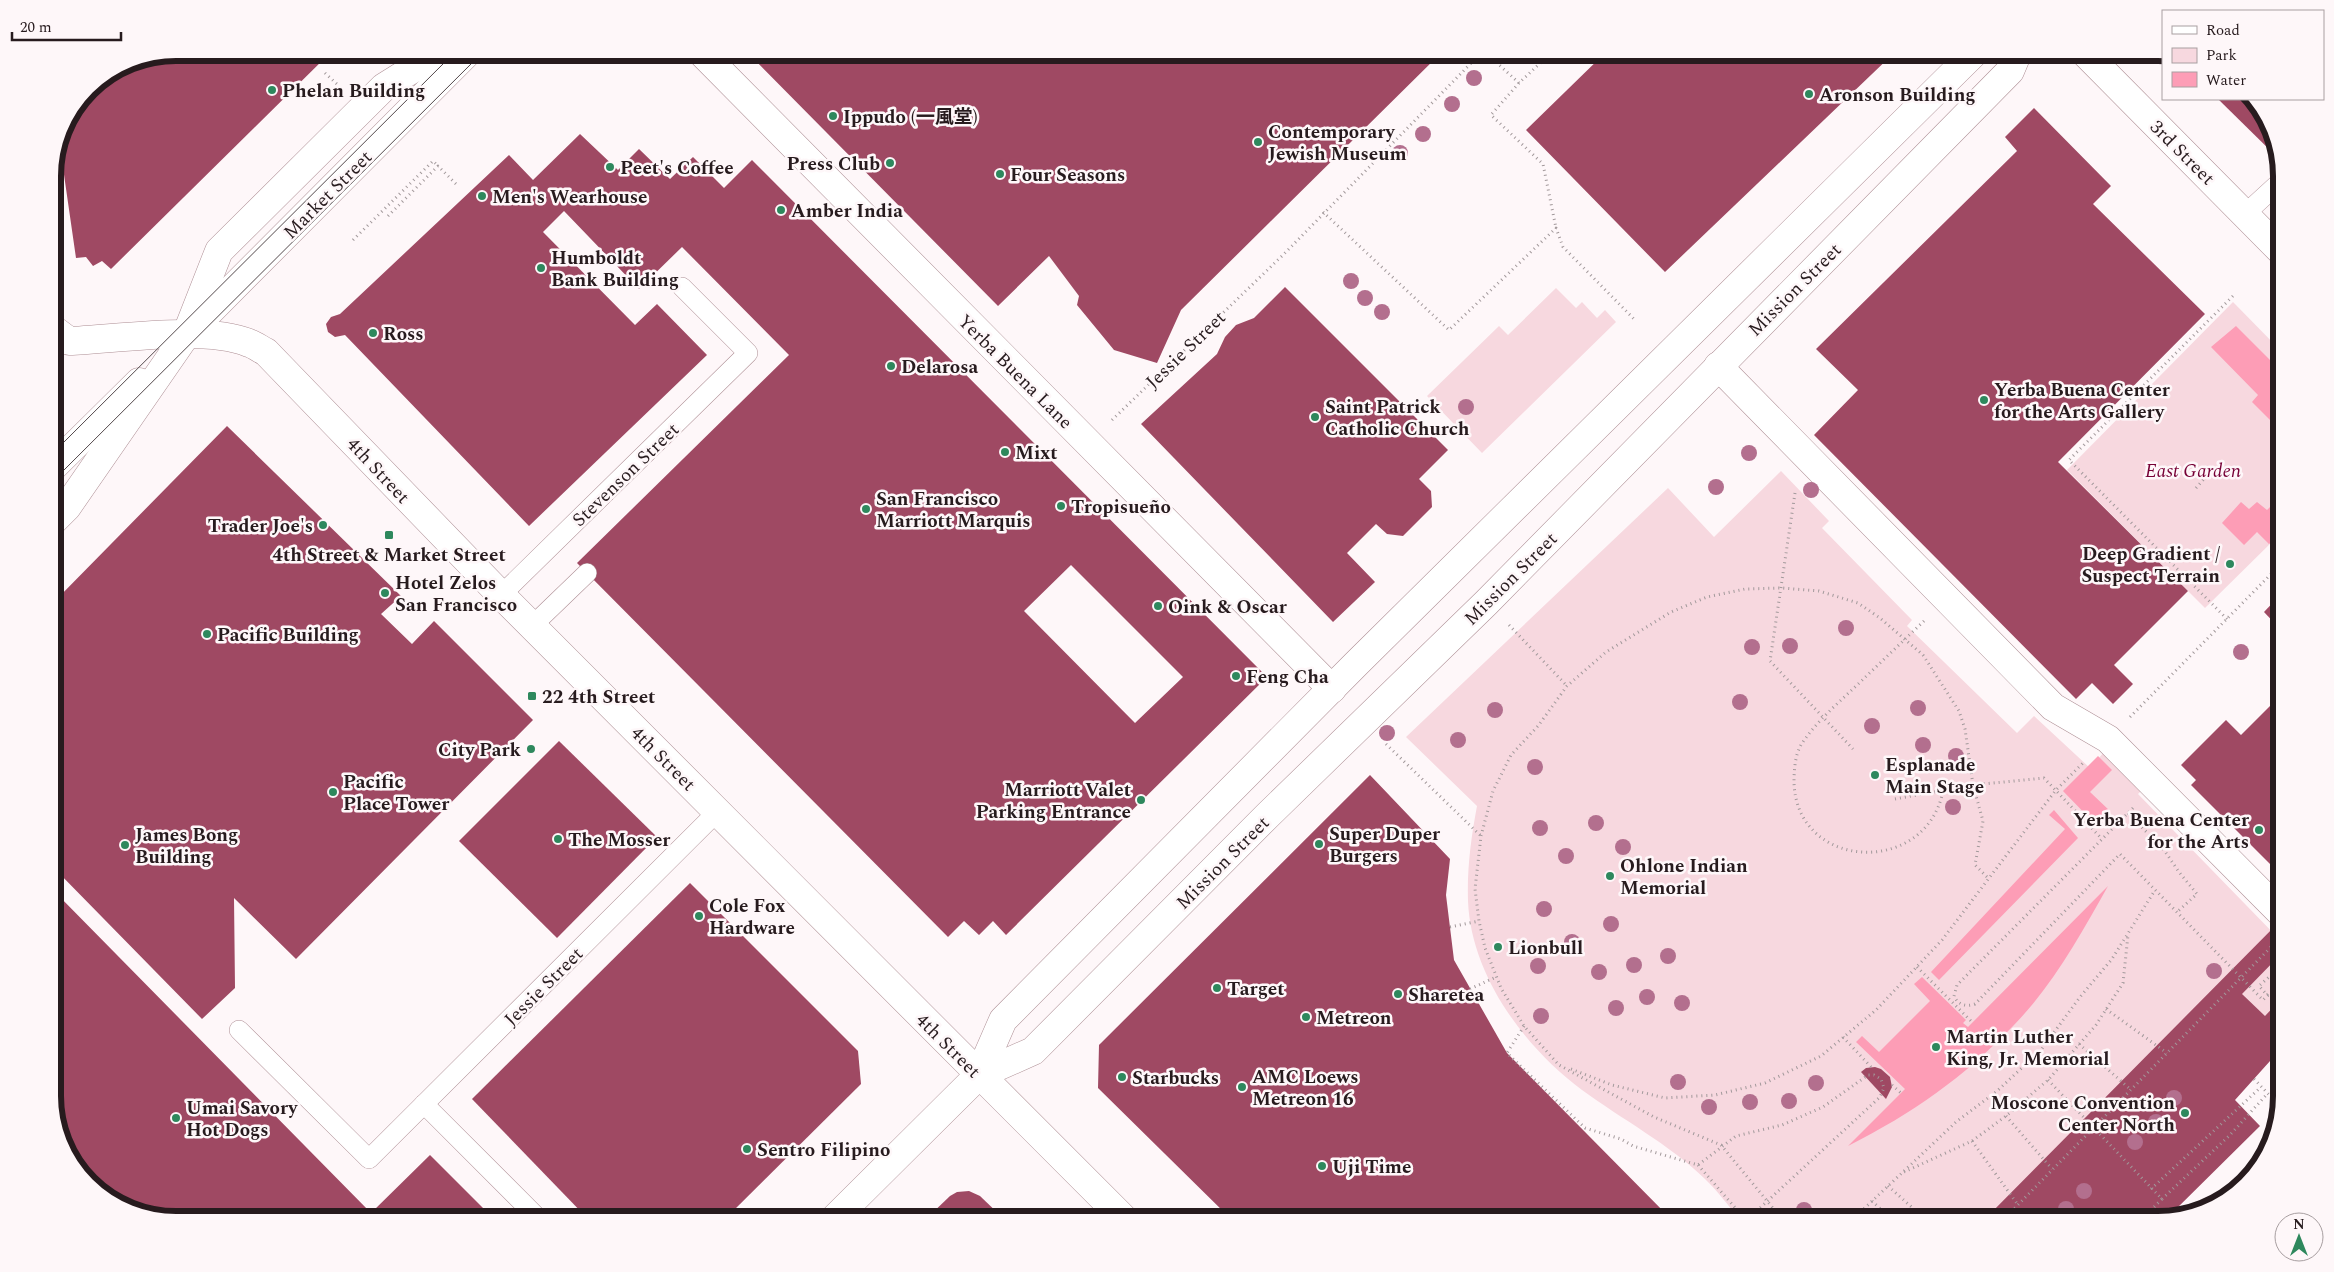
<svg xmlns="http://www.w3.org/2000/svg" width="2334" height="1272" font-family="Spectral,'Noto Sans SC',serif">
  <rect width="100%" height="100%" fill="#fef7f9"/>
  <g fill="#f7d8df">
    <path d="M 1556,288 L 1576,308 L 1582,302 L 1597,318 L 1605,310 L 1616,322 L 1482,453 L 1427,396 L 1499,326 L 1508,335 Z"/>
    <path d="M 2233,302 L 2281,351 L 2281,533 L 2205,608 L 2067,470 Z"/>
    <path d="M 1781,471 L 1829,521 L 1822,528 L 1912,620 L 1907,626 L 2017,733 L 2034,716 L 2090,768 L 2105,751 L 2142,790 L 2138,794 L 2281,941 L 2281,1043 L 2109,1219 L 1740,1219 C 1728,1206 1718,1191 1705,1179 C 1669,1144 1623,1120 1582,1090 C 1524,1047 1471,975 1468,901 C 1467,868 1471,838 1477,806 L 1406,737 L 1668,488 L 1714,537 Z"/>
  </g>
  <g fill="#fd9db6">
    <path d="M 2236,326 L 2281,371 L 2281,418 L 2274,424 L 2252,402 L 2258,395 L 2211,347 Z"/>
    <path d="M 2281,496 L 2281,533 L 2269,544 L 2257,532 L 2244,545 L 2222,523 L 2241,502 L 2249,509 L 2257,502 L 2267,510 Z"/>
    <path d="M 2098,756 L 2112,770 L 2090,792 L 2111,812 L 2097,826 L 2063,791 Z"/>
    <path d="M 2054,810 L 2078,838 L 1939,980 L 1931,972 L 2065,829 L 2049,815 Z"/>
    <path d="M 2108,886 C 2081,934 2053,985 2014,1025 C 1963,1078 1913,1113 1848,1146 L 1905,1089 L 1856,1042 L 1862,1036 L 1879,1052 L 1930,1001 L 1914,984 L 1922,977 L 1966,1020 L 1963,1023 L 1968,1027 Z"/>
  </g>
  <g fill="#9f4963" fill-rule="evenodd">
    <path d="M 176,52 L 331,52 L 111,269 L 102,261 L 93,266 L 86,257 L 76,258 L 59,140 L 62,129 L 89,89 L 129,62 Z"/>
    <path d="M 747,52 L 1442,52 L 1181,310 L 1157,363 L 1114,350 L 1077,305 L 1079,296 L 1049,256 L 998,306 Z"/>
    <path d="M 1606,52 L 1643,52 L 1645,55 L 1648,52 L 1895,52 L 1665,272 L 1526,130 Z"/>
    <path d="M 2218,99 L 2251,99 L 2261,108 L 2278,158 Z"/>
    <path d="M 2034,108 L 2111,186 L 2093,204 L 2205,314 L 2058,462 L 2188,591 L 2114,665 L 2133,684 L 2113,704 L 2092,683 L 2076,699 L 1814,435 L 1858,390 L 1816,349 L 2017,151 L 2005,137 Z"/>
    <path d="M 580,134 L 618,170 L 639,149 L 670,179 L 693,157 L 724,188 L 752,160 L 1267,677 L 1006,935 L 993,921 L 979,935 L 964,921 L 948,937 L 577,563 L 789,355 L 682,247 L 639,289 L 564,211 L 543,232 L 635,325 L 657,304 L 707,355 L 529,526 L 345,335 L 335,337 L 328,332 L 326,324 L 331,317 L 340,314 L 509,155 L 533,180 ZM 1071,565 L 1183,677 L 1135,723 L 1024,611 Z"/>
    <path d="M 1285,287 L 1448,450 L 1419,479 L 1431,491 L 1432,507 L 1403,536 L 1387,534 L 1376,524 L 1347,553 L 1375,582 L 1333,622 L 1141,424 L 1217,354 L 1225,337 L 1236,325 L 1254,318 Z"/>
    <path d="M 227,426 L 401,596 L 381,614 L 412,644 L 434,621 L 533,720 L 296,959 L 234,898 L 235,988 L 202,1019 L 53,867 L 53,603 Z"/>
    <path d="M 2281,594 L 2281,630 L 2264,612 Z"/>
    <path d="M 2281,674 L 2281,693 L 2272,683 Z"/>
    <path d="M 2281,695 L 2281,875 L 2191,785 L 2196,780 L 2181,765 L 2226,720 L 2241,735 Z"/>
    <path d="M 559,741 L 657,837 L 557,938 L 459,841 Z"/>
    <path d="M 1370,775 L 1450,859 L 1446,895 L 1454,960 L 1507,1053 L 1671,1219 L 1231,1219 L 1098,1088 L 1099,1045 Z"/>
    <path d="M 690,883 L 858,1051 L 861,1084 L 725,1219 L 588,1219 L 472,1099 Z"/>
    <path d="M 53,890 L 371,1213 L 430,1155 L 494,1219 L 176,1220 L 121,1207 L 74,1165 L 53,1104 Z"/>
    <path d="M 2281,920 L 2281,954 L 2242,994 L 2265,1016 L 2281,999 L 2281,1054 L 2279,1051 L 2235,1100 L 2260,1126 L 2169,1216 L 2158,1219 L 1985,1219 Z"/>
    <path d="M 1875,1067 L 1881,1069 L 1890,1077 L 1892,1087 L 1886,1099 L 1861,1072 L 1866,1068 Z"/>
    <path d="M 969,1191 L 980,1196 L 1004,1219 L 926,1219 L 950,1196 L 957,1192 Z"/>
  </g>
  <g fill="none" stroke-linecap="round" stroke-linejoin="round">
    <defs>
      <g id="lane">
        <path d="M 2245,214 L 2281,181"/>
        <path d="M 501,595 L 748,353 L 682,287"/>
        <path d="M 532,626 L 587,573"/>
        <path d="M 239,1030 L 369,1159 L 717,812"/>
        <path d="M 424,1104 L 539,1219"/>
      </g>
      <g id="street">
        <path d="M 701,52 L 1332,689"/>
        <path d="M 1718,366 L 2053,707 L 2108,739 L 2281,913"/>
      </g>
      <g id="secondary">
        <path d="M 2084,52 L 2281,251"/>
        <path d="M 53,329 L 69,341 C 117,339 206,325 249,343 C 255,345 260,349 266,352 L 501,595 L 1124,1219"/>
        <path d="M 192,329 L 468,52"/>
        <path d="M 53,467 L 139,382"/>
        <path d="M 53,521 L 67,507 L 186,335 L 219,251 L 384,87 L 440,52"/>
        <path d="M 979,1075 L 1003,1020 L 1356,664 L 1975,52"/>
        <path d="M 834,1219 L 979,1075 L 1033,1051 L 1268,815 L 1486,603 L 2010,71 L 2018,52"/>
      </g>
    </defs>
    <use href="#lane" stroke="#ae8f95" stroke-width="20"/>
    <use href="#street" stroke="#ae8f95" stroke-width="29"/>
    <use href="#secondary" stroke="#ae8f95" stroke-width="29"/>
    <g stroke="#a2999b" stroke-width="3" stroke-dasharray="1 4" stroke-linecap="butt">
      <path d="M 1485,52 L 1519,83 L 1552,52"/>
      <path d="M 325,73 L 339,86"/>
      <path d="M 1519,83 L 1491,115 L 1543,164 L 1556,228"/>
      <path d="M 1323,212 L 1449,330 L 1556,228 L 1563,247 L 1635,320"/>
      <path d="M 388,216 L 438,166 L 457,185"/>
      <path d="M 353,240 L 433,161 L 438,166"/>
      <path d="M 1112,420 L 1284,254 L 1482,52"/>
      <path d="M 2196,488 L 2204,479"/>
      <path d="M 1795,493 L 1770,661 L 1853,749"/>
      <path d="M 2227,619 L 2069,460 L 2233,296"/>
      <path d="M 1924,621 C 1901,643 1878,665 1855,687 C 1836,705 1815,723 1801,745 C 1795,755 1794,771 1794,782 C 1796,871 1926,877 1943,791"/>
      <path d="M 1509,625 L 1567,686"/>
      <path d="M 2130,717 L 2281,564"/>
      <path d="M 1386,744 L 1481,836"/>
      <path d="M 1895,799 L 1973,785 L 2044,778 L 2102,839"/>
      <path d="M 2133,808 L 1957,985 L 1954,996 C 1958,1005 1966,1007 1975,1004 L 2120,854 L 2263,1000 L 2281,983"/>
      <path d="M 2128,813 L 2164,850 L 2179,872 L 2197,894 L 2177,912"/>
      <path d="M 1450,927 L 1479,921"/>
      <path d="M 1917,967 L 1972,1022"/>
      <path d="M 1470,989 L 1496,977"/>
      <path d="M 2268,994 L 2267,995 L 2259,986 L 2279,968 L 2281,971"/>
      <path d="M 2106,1009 L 2167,1053"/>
      <path d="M 1524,1026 L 1507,1053 L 1585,1128 L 1621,1139 L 1633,1146 L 1698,1165 L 1736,1136 L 1782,1125 L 1823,1107 L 1868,1075 L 1874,1075 L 1881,1079 L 1884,1088 L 1880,1097 L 1748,1219"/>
      <path d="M 1843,1037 L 1872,1068"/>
      <path d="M 2079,1044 L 2130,1089"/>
      <path d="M 1571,1069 L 1612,1085 L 1665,1098 L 1715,1095 L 1765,1083 L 1821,1056 L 1876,1010 L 1942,940 L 2056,790 L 2083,763"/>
      <path d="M 2254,1079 L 2279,1105"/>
      <path d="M 2048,1080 L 2162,1199 L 2142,1219"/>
      <path d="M 1892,1085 L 1901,1093"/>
      <path d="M 2006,1116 L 2052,1169"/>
      <path d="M 1972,1141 L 2018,1205"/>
      <path d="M 1698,1165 L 1745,1219"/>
      <path d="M 1904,1172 L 1972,1141 L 2006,1116 L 2048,1080 L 2096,1025 L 2123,983 L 2128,935"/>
      <path d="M 1888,1186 L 1925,1219"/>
      <path d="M 2151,1189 L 2261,1087"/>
      <path d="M 2162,1199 L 2230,1135 L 2268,1093"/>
      <path d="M 1872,1201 L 1891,1219"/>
      <path d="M 1782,1219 L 1721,1145 L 1654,1117 L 1559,1065 L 1524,1026 L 1501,988 L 1485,948 L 1479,921 L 1475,889 L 1481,836 L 1493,791 L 1511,755 L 1538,726 L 1567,686 L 1606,652 L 1671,612 L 1707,597 L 1745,589 L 1782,588 L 1819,591 L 1858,603 L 1880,618 L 1923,655 L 1959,711 L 1965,729 L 1973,785 L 1983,821 L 1975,865 L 1989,879"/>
      <path d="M 1853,1219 L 1956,1122 L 1996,1092 L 2041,1050 L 2080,997 L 2112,959 L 2155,890"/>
      <path d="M 2004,1219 L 2274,944"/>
    </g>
    <use href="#lane" stroke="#fff" stroke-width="19"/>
    <use href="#street" stroke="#fff" stroke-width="28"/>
    <use href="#secondary" stroke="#fff" stroke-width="28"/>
    <g stroke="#53484b" stroke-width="1">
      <path d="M 53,453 L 455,52"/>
      <path d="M 53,481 L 483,52"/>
    </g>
  </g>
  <g fill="#b36f8e">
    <circle cx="1474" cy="78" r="8"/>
    <circle cx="1452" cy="104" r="8"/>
    <circle cx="1423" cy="134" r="8"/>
    <circle cx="1400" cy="153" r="8"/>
    <circle cx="1351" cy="281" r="8"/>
    <circle cx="1365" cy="298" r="8"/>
    <circle cx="1382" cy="312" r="8"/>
    <circle cx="1466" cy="407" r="8"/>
    <circle cx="1749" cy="453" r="8"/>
    <circle cx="1716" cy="487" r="8"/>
    <circle cx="1811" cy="490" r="8"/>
    <circle cx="1846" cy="628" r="8"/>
    <circle cx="1790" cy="646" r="8"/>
    <circle cx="1752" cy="647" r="8"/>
    <circle cx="2241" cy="652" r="8"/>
    <circle cx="1740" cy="702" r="8"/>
    <circle cx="1918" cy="708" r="8"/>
    <circle cx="1495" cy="710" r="8"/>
    <circle cx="1872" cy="726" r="8"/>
    <circle cx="1387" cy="733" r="8"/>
    <circle cx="1458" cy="740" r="8"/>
    <circle cx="1923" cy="745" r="8"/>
    <circle cx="1956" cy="756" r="8"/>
    <circle cx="1535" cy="767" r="8"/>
    <circle cx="1953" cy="807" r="8"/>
    <circle cx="1596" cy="823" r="8"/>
    <circle cx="1540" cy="828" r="8"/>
    <circle cx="1623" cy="847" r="8"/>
    <circle cx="1566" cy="856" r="8"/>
    <circle cx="1544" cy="909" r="8"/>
    <circle cx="1611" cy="924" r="8"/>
    <circle cx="1572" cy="942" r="8"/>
    <circle cx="1668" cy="956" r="8"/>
    <circle cx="1634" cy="965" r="8"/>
    <circle cx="1538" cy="966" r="8"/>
    <circle cx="2214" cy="971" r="8"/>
    <circle cx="1599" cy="972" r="8"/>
    <circle cx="1647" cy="997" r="8"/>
    <circle cx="1682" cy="1003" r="8"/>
    <circle cx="1616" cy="1008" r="8"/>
    <circle cx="1541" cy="1016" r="8"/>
    <circle cx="1678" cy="1082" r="8"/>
    <circle cx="1816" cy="1083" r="8"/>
    <circle cx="2174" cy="1098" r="8"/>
    <circle cx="1789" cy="1101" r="8"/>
    <circle cx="1750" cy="1102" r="8"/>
    <circle cx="1709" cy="1107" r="8"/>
    <circle cx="2156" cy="1122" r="8"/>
    <circle cx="2135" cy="1142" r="8"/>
    <circle cx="2084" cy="1191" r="8"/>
    <circle cx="2066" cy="1209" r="8"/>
    <circle cx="1804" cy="1210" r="8"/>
  </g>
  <g fill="#2e885d" stroke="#fef7f9" stroke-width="2">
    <circle cx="272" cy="90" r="5"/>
    <circle cx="1809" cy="94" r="5"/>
    <circle cx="833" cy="116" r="5"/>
    <circle cx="1258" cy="142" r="5"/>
    <circle cx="890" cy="163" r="5"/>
    <circle cx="610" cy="167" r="5"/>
    <circle cx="1000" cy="174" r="5"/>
    <circle cx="482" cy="196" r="5"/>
    <circle cx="781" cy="210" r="5"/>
    <circle cx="541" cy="268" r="5"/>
    <circle cx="373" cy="333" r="5"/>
    <circle cx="891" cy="366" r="5"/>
    <circle cx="1984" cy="400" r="5"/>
    <circle cx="1315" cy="417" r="5"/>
    <circle cx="1005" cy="452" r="5"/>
    <circle cx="1061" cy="506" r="5"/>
    <circle cx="866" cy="509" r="5"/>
    <circle cx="323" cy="525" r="5"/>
    <rect x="384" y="530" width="10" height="10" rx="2.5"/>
    <circle cx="2230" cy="564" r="5"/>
    <circle cx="385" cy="593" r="5"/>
    <circle cx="1158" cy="606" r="5"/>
    <circle cx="207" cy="634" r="5"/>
    <circle cx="1236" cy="676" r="5"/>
    <rect x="527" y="691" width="10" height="10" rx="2.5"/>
    <circle cx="531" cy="749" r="5"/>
    <circle cx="1875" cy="775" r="5"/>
    <circle cx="333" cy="792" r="5"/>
    <circle cx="1141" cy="800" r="5"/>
    <circle cx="2259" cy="830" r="5"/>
    <circle cx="558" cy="839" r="5"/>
    <circle cx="1319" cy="844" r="5"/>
    <circle cx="125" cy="845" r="5"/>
    <circle cx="1610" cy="876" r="5"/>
    <circle cx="699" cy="916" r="5"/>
    <circle cx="1498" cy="947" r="5"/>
    <circle cx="1217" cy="988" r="5"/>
    <circle cx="1398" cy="994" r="5"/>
    <circle cx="1306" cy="1017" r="5"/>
    <circle cx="1936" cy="1047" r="5"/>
    <circle cx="1122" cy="1077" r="5"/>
    <circle cx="1242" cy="1087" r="5"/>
    <circle cx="2185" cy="1113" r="5"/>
    <circle cx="176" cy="1118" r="5"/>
    <circle cx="747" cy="1149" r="5"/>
    <circle cx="1322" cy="1166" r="5"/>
  </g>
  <g text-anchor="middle" stroke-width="5" stroke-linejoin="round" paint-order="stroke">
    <g font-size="19" font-weight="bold" fill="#271b1e" stroke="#fef7f9" text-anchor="start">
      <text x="282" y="97">Phelan Building</text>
      <text x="1819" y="101">Aronson Building</text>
      <text x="843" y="123">Ippudo (一風堂)</text>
      <text x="1268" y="138">Contemporary<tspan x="1268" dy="22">Jewish Museum</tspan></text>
      <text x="880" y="170" text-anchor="end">Press Club</text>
      <text x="620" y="174">Peet's Coffee</text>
      <text x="1010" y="181">Four Seasons</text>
      <text x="492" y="203">Men's Wearhouse</text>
      <text x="791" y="217">Amber India</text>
      <text x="551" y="264">Humboldt<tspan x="551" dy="22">Bank Building</tspan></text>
      <text x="383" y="340">Ross</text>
      <text x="901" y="373">Delarosa</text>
      <text x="1994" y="396">Yerba Buena Center<tspan x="1994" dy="22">for the Arts Gallery</tspan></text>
      <text x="1325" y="413">Saint Patrick<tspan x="1325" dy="22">Catholic Church</tspan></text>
      <text x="1015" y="459">Mixt</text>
      <text x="876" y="505">San Francisco<tspan x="876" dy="22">Marriott Marquis</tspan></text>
      <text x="1071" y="513">Tropisueño</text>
      <text x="313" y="532" text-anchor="end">Trader Joe's</text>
      <text x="2220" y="560" text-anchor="end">Deep Gradient /<tspan x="2220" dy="22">Suspect Terrain</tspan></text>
      <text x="389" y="561" text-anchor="middle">4th Street &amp; Market Street</text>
      <text x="395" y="589">Hotel Zelos<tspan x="395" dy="22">San Francisco</tspan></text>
      <text x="1168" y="613">Oink &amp; Oscar</text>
      <text x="217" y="641">Pacific Building</text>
      <text x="1246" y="683">Feng Cha</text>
      <text x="542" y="703">22 4th Street</text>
      <text x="521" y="756" text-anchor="end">City Park</text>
      <text x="1885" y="771">Esplanade<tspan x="1885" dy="22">Main Stage</tspan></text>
      <text x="343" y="788">Pacific<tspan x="343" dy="22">Place Tower</tspan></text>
      <text x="1131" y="796" text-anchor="end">Marriott Valet<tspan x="1131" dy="22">Parking Entrance</tspan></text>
      <text x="2249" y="826" text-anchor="end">Yerba Buena Center<tspan x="2249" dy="22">for the Arts</tspan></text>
      <text x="1329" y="840">Super Duper<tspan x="1329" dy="22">Burgers</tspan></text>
      <text x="135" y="841">James Bong<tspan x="135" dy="22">Building</tspan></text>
      <text x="568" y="846">The Mosser</text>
      <text x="1620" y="872">Ohlone Indian<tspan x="1620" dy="22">Memorial</tspan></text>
      <text x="709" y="912">Cole Fox<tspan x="709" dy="22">Hardware</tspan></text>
      <text x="1508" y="954">Lionbull</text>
      <text x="1227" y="995">Target</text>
      <text x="1408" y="1001">Sharetea</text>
      <text x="1316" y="1024">Metreon</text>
      <text x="1946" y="1043">Martin Luther<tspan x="1946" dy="22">King, Jr. Memorial</tspan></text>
      <text x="1252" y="1083">AMC Loews<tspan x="1252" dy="22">Metreon 16</tspan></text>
      <text x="1132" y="1084">Starbucks</text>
      <text x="2175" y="1109" text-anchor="end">Moscone Convention<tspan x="2175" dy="22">Center North</tspan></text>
      <text x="186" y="1114">Umai Savory<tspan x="186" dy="22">Hot Dogs</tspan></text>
      <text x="757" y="1156">Sentro Filipino</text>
      <text x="1332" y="1173">Uji Time</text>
    </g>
    <g font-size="19" fill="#271b1e" stroke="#fef7f9">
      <text transform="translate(2183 152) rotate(45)" y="7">3rd Street</text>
      <text transform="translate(327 194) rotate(-45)" y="7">Market Street</text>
      <text transform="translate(1794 289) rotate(-45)" y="7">Mission Street</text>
      <text transform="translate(1185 349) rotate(-44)" y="7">Jessie Street</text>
      <text transform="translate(1016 371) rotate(45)" y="7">Yerba Buena Lane</text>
      <text transform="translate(379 470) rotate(47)" y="7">4th Street</text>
      <text transform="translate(625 474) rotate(-44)" y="7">Stevenson Street</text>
      <text transform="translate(1510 578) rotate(-45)" y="7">Mission Street</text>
      <text transform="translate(664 758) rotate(45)" y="7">4th Street</text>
      <text transform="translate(1222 862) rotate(-45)" y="7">Mission Street</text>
      <text transform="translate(543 986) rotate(-45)" y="7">Jessie Street</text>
      <text transform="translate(949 1045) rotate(45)" y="7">4th Street</text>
    </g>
    <g font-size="19" font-style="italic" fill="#760036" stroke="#fef7f9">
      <text x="2193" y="477">East Garden</text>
    </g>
  </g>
  <path d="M0 0H2334V1272H0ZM176 61H2158A115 115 0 0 1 2273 176V1096A115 115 0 0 1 2158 1211H176A115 115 0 0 1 61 1096V176A115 115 0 0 1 176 61Z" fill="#fef7f9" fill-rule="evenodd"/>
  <path fill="none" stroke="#271b1e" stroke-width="6" d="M176 61H2158A115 115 0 0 1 2273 176V1096A115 115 0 0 1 2158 1211H176A115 115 0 0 1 61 1096V176A115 115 0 0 1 176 61Z"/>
  <rect x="2162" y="10" width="162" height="90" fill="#fef7f9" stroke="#a89fa1"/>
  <rect x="2172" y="26" width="25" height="8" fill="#ffffff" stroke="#a89fa1"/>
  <text x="2206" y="35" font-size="15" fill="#271b1e">Road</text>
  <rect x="2172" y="48" width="25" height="15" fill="#f7d8df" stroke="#a89fa1"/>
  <text x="2206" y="60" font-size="15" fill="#271b1e">Park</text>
  <rect x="2172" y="72" width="25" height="15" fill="#fd9db6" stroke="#a89fa1"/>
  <text x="2206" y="85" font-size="15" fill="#271b1e">Water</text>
  <g transform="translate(2299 1237)"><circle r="24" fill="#fef7f9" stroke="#a89fa1"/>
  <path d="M0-4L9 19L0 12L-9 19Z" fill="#2e885d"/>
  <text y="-8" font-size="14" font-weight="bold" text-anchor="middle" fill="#271b1e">N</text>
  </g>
  <path d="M12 32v8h109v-8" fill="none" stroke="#271b1e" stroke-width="2.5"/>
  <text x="20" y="32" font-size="15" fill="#271b1e" stroke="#fef7f9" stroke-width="4" paint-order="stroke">20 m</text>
</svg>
